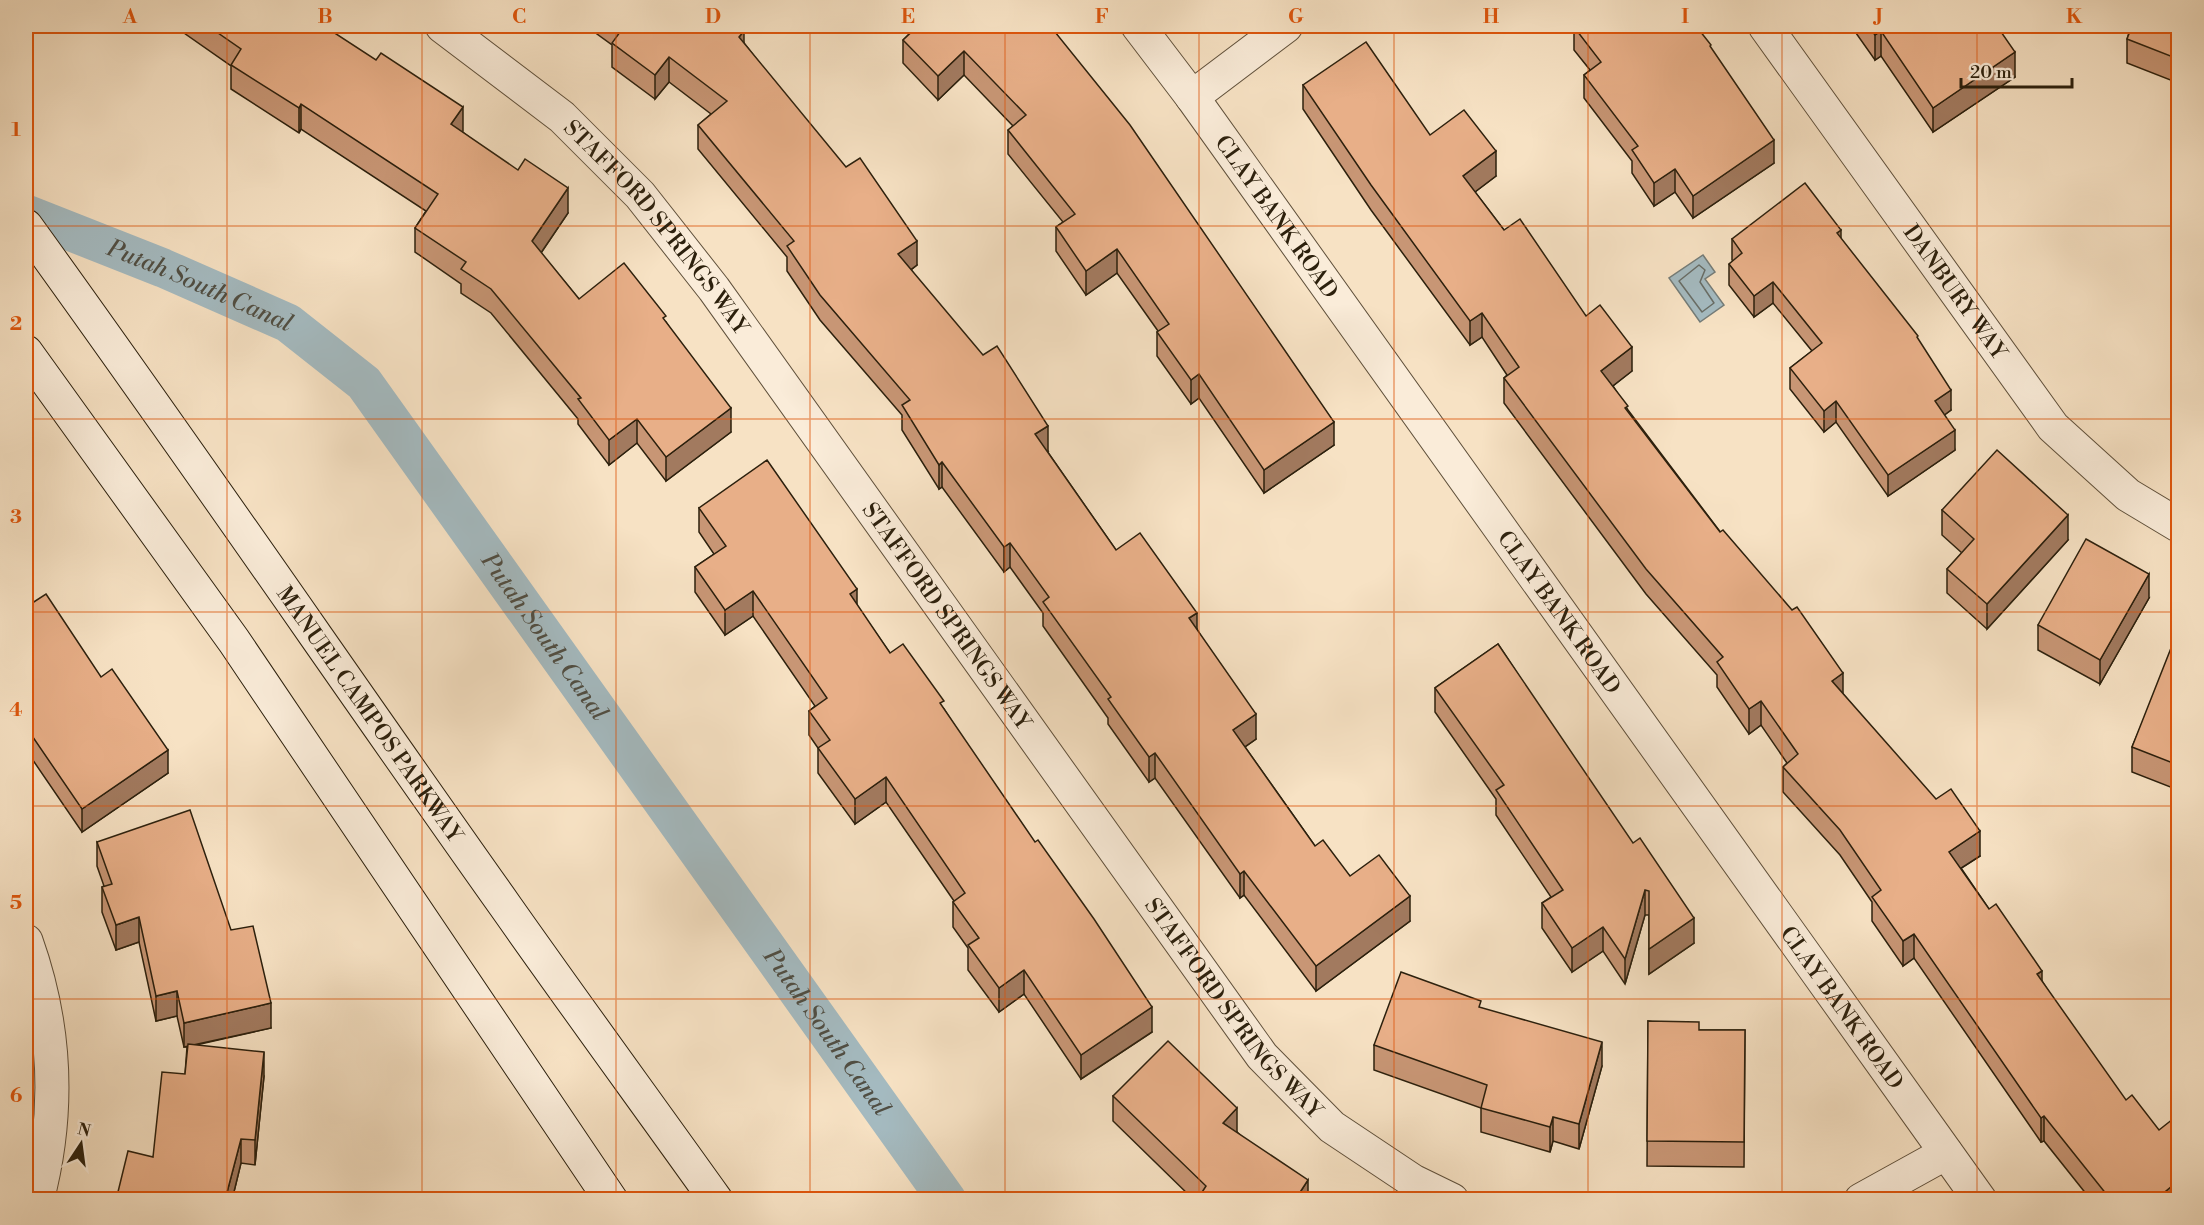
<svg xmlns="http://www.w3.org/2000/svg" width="2204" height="1225" font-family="'Libre Bodoni',serif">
  <rect width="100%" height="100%" fill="#f7e2c4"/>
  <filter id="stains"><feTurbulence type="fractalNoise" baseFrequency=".00333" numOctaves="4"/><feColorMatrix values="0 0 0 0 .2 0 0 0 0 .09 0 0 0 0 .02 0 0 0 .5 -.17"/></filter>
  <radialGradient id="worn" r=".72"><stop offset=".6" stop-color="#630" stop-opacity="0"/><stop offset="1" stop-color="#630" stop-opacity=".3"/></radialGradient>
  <path fill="#a4bac0" stroke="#747c78" stroke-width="1.5" d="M 1703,255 L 1715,272 L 1705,279 L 1724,305 L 1700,322 L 1669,278 Z"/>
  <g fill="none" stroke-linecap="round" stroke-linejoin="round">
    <path stroke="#686d66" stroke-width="1.5" d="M 1699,265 L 1705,270 L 1700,282 L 1714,303 L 1702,312 L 1679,281 Z"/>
    <path stroke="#a4bac0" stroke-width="39" id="s1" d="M 26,214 L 163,268 L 288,323 L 364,383 L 947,1200"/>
    <defs>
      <g id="street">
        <path id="s2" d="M 442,26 L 562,117 L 640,195 L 714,289 L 1262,1056 L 1332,1127 L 1413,1181 L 1452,1200"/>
        <path id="s3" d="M 1138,26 L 1192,97 L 1980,1200"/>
        <path id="s4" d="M 1765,26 L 2053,427 L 2128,495 L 2178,525"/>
        <path d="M 1192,97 L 1286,26"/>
        <path d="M 26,941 C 56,1025 60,1113 37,1200"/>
        <path d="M 1861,1200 L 1946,1153"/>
      </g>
      <g id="secondary">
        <path id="s5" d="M 26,226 C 189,451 345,680 506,907 C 575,1005 646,1102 716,1200"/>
        <path d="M 26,352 L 234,641 L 611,1200"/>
      </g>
    </defs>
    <use href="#street" stroke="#5f503b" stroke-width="35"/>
    <use href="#secondary" stroke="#2c200d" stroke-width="35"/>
    <use href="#street" stroke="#faecd9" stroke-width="33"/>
    <use href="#secondary" stroke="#faecd9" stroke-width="33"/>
  </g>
  <g fill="#c89675" stroke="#2c200d" stroke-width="1.5">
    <path d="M 174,26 L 331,26 L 331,31 L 568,213 L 541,253 L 579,299 L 666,322 L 731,432 L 666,481 L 637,443 L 609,465 L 578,424 L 578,419 L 491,313 L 461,293 L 461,284 L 415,252 L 415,228 L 426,211 L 301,129 L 299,133 L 231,89 L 231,66 Z"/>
    <path d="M 586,26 L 737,26 L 744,43 L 917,265 L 911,270 L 1048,451 L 1047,451 L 1116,550 L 1197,629 L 1256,739 L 1245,747 L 1315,846 L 1350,876 L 1410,921 L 1316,991 L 1244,895 L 1240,898 L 1155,778 L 1149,782 L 1108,724 L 1108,718 L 1043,626 L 1043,613 L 1010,567 L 1004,572 L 942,487 L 939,489 L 902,430 L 902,415 L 820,320 L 787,271 L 787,257 L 698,149 L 698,125 L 711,114 L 669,82 L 655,99 L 612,67 L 612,45 Z"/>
    <path d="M 907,26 L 1054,26 L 1057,35 L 1334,445 L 1264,493 L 1199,398 L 1191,404 L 1157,356 L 1157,332 L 1158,331 L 1117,273 L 1086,295 L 1056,251 L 1056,227 L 1063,222 L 1008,154 L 1008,130 L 1013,126 L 964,75 L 938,100 L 903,63 L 903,40 L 912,31 Z"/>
    <path d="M 1569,26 L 1696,26 L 1711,49 L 1774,163 L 1693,218 L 1675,192 L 1654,206 L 1632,173 L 1632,161 L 1584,98 L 1584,75 L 1590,70 L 1574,50 L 1574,32 Z"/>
    <path d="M 1851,26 L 1997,26 L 2015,77 L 1933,132 L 1881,56 L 1875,60 Z"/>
    <path d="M 2129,26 L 2178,26 L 2178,83 L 2127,63 L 2127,39 L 2131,26 Z"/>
    <path d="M 1303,85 L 1430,135 L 1496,176 L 1475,192 L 1504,230 L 1586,316 L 1632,371 L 1613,386 L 1628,410 L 1843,694 L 1980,856 L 1961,868 L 1989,909 L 2042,981 L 2178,1200 L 2091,1200 L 2044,1141 L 2041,1142 L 1914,958 L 1903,966 L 1872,921 L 1872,902 L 1840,855 L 1783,792 L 1783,767 L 1787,763 L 1761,725 L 1749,734 L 1717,687 L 1717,675 L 1646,594 L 1504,403 L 1504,378 L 1507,375 L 1482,337 L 1470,345 L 1371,210 L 1303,109 Z"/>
    <path d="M 1732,239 L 1841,239 L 1918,340 L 1951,410 L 1944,415 L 1955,450 L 1888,496 L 1836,422 L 1824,432 L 1790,389 L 1790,368 L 1812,351 L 1773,303 L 1754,317 L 1729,285 L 1729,264 L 1733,261 L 1732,260 Z"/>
    <path d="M 699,508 L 857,606 L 890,653 L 944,709 L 1152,1032 L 1081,1079 L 1024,994 L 999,1012 L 968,970 L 968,948 L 953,927 L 953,902 L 954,901 L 886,802 L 855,824 L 818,773 L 818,748 L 809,735 L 809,711 L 815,706 L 753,616 L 725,635 L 695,592 L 695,567 L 714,554 L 699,532 Z"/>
    <path d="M 1942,510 L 2068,540 L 1987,629 L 1947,593 L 1947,569 L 1962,553 L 1942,535 Z"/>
    <path d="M 2149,598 L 2100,684 L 2038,650 L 2038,625 Z"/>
    <path d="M 26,607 L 101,677 L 168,773 L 82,832 L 26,750 Z"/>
    <path d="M 2178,640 L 2178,790 L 2132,772 L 2132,747 Z"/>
    <path d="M 1498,644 L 1694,943 L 1649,974 L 1649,915 L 1645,915 L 1625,984 L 1603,951 L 1572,972 L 1542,928 L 1542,903 L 1551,897 L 1496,815 L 1496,799 L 1435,712 L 1435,688 Z"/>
    <path d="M 97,842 L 231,930 L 271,1028 L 196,1045 L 264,1076 L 255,1165 L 241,1163 L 232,1200 L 116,1200 L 153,1157 L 185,1074 L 187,1047 L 184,1047 L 177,1016 L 156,1021 L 139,942 L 116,950 L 102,912 L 102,887 L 104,886 L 97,866 Z"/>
    <path d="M 1481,1008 L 1602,1066 L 1579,1149 L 1553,1141 L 1550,1152 L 1481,1132 L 1481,1108 L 1374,1070 L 1374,1045 Z"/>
    <path d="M 1648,1021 L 1699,1030 L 1745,1030 L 1744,1167 L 1647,1166 Z"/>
    <path d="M 1113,1096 L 1237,1132 L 1308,1200 L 1194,1200 L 1113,1121 Z"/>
  </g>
  <g fill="#a27a5f" stroke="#2c200d" stroke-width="1.5">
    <path d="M 324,26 L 331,26 L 331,39 Z"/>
    <path d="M 744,31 L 744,55 L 739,37 Z"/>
    <path d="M 1881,31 L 1881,56 L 1875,60 L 1875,35 Z"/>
    <path d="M 964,51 L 964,75 L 938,100 L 938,76 Z"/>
    <path d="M 2015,52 L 2015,77 L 1933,132 L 1933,108 Z"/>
    <path d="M 669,57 L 669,82 L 655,99 L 655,75 Z"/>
    <path d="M 301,104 L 301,129 L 299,133 L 299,108 Z"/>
    <path d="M 463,107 L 463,131 L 451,148 L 451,124 Z"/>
    <path d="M 1774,140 L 1774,163 L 1693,218 L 1693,196 Z"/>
    <path d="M 1496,151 L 1496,176 L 1463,201 L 1463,176 Z"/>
    <path d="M 1675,169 L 1675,192 L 1654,206 L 1654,183 Z"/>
    <path d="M 568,188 L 568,213 L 532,266 L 532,241 Z"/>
    <path d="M 1841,230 L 1841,251 L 1837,233 Z"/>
    <path d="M 917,241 L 917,265 L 898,279 L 898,254 Z"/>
    <path d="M 1117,249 L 1117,273 L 1086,295 L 1086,271 Z"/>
    <path d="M 1773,282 L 1773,303 L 1754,317 L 1754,296 Z"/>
    <path d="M 1482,313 L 1482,337 L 1470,345 L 1470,321 Z"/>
    <path d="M 1632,347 L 1632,371 L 1601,395 L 1601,371 Z"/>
    <path d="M 1199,374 L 1199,398 L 1191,404 L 1191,380 Z"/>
    <path d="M 1951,390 L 1951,410 L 1935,422 L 1935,401 Z"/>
    <path d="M 1836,401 L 1836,422 L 1824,432 L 1824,411 Z"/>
    <path d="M 731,408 L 731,432 L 666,481 L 666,457 Z"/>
    <path d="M 637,419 L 637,443 L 609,465 L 609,440 Z"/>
    <path d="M 1334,422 L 1334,445 L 1264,493 L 1264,470 Z"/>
    <path d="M 1048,426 L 1048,451 L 1035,459 L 1035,434 Z"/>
    <path d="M 1955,430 L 1955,450 L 1888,496 L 1888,475 Z"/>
    <path d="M 942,462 L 942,487 L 939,489 L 939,465 Z"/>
    <path d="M 2068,515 L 2068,540 L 1987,629 L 1987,604 Z"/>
    <path d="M 1010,543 L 1010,567 L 1004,572 L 1004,547 Z"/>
    <path d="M 2149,574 L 2149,598 L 2100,684 L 2100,660 Z"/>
    <path d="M 857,589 L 857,614 L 850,594 Z"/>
    <path d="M 753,591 L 753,616 L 725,635 L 725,610 Z"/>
    <path d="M 1197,613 L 1197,638 L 1189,618 Z"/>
    <path d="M 1843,673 L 1843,698 L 1832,681 Z"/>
    <path d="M 1761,701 L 1761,725 L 1749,734 L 1749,709 Z"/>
    <path d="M 1256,714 L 1256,739 L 1233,755 L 1233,730 Z"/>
    <path d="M 168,750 L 168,773 L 82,832 L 82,809 Z"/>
    <path d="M 1155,753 L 1155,778 L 1149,782 L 1149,757 Z"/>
    <path d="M 886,777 L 886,802 L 855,824 L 855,799 Z"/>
    <path d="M 1980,831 L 1980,856 L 1949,876 L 1949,852 Z"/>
    <path d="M 1244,871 L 1244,895 L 1240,898 L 1240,874 Z"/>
    <path d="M 1645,890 L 1645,915 L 1625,984 L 1625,959 Z"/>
    <path d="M 1410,896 L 1410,921 L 1316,991 L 1316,966 Z"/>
    <path d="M 139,917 L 139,942 L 116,950 L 116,925 Z"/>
    <path d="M 1694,918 L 1694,943 L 1649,974 L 1649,949 Z"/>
    <path d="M 1603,927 L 1603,951 L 1572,972 L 1572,948 Z"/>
    <path d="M 1914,934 L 1914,958 L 1903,966 L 1903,941 Z"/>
    <path d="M 1024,970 L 1024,994 L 999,1012 L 999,988 Z"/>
    <path d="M 2042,971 L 2042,996 L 2037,974 Z"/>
    <path d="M 177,991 L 177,1016 L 156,1021 L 156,996 Z"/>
    <path d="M 271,1003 L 271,1028 L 184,1047 L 184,1023 Z"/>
    <path d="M 1152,1007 L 1152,1032 L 1081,1079 L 1081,1055 Z"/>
    <path d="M 1602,1042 L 1602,1066 L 1579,1149 L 1579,1124 Z"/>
    <path d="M 264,1052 L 264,1076 L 255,1165 L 255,1140 Z"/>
    <path d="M 1237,1108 L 1237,1133 L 1223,1123 Z"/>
    <path d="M 2044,1116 L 2044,1141 L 2041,1142 L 2041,1118 Z"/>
    <path d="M 1553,1117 L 1553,1141 L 1550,1152 L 1550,1127 Z"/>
    <path d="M 241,1139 L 241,1163 L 232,1200 L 225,1200 Z"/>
    <path d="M 1308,1180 L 1308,1200 L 1295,1200 Z"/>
    <path d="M 2178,1181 L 2178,1200 L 2155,1200 Z"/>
  </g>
  <g fill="#e8af88" stroke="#2c200d" stroke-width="1.5">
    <path d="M 208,26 L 324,26 L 376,60 L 381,53 L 463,107 L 451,124 L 518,170 L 525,159 L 568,188 L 532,241 L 579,299 L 624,263 L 666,316 L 663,318 L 731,408 L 666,457 L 637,419 L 609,440 L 578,399 L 581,398 L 491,289 L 461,269 L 466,262 L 415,228 L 438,194 L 301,104 L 299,108 L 231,65 L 241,49 Z"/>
    <path d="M 619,26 L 737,26 L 744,31 L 739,37 L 846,167 L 860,158 L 917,241 L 898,254 L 983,355 L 997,346 L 1048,426 L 1035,434 L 1116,550 L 1140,533 L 1197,613 L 1189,618 L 1256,714 L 1233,730 L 1315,846 L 1323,840 L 1350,876 L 1379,855 L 1410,896 L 1316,966 L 1244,871 L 1240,874 L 1155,753 L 1149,757 L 1108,699 L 1111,697 L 1043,602 L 1049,597 L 1010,543 L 1004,547 L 942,462 L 939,465 L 902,405 L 910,400 L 820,295 L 787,246 L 794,241 L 698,125 L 727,101 L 669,57 L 655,75 L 612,43 L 623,28 Z"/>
    <path d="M 918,26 L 1054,26 L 1057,29 L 1055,32 L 1130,125 L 1334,422 L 1264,470 L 1199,374 L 1191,380 L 1157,332 L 1169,324 L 1117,249 L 1086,271 L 1056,227 L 1075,214 L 1008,130 L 1026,115 L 964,51 L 938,76 L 903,40 Z"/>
    <path d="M 1576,26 L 1696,26 L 1711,45 L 1710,46 L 1774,140 L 1693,196 L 1675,169 L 1654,183 L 1632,150 L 1638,146 L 1584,75 L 1601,62 L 1574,27 Z"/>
    <path d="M 1868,26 L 1997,26 L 2015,52 L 1933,108 L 1881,31 L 1875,35 Z"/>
    <path d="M 2132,26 L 2178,26 L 2178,59 L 2127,39 Z"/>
    <path d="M 1366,42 L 1430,135 L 1464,110 L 1496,151 L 1463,176 L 1504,230 L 1520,219 L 1586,316 L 1600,305 L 1632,347 L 1601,371 L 1628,406 L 1625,408 L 1720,532 L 1723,530 L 1792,610 L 1797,607 L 1843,673 L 1832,681 L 1936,799 L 1951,789 L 1980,831 L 1949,852 L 1989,909 L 1996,904 L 2042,971 L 2037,974 L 2126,1100 L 2132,1095 L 2159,1130 L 2178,1115 L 2178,1181 L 2155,1200 L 2111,1200 L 2044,1116 L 2041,1118 L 1914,934 L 1903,941 L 1872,897 L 1881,890 L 1840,830 L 1783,767 L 1798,754 L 1761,701 L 1749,709 L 1717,662 L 1723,657 L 1646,569 L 1504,378 L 1519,367 L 1482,313 L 1470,321 L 1371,185 L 1303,85 Z"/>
    <path d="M 1805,183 L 1841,230 L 1837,233 L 1918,336 L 1917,337 L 1951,390 L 1935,401 L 1955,430 L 1888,475 L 1836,401 L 1824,411 L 1790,368 L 1822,343 L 1773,282 L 1754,296 L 1729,264 L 1742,253 L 1732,239 Z"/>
    <path d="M 1997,450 L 2068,515 L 1987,604 L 1947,569 L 1974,539 L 1942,510 Z"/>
    <path d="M 767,460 L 857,589 L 850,594 L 890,653 L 903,644 L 944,701 L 940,703 L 1035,842 L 1038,840 L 1094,919 L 1152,1007 L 1081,1055 L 1024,970 L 999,988 L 968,945 L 979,938 L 953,902 L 965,893 L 886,777 L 855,799 L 818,748 L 830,740 L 809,711 L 827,698 L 753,591 L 725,610 L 695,567 L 726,546 L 699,508 Z"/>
    <path d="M 2086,539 L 2149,574 L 2100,660 L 2038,625 Z"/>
    <path d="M 46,594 L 101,677 L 112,669 L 168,750 L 82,809 L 26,727 L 26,607 Z"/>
    <path d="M 2175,638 L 2178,640 L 2178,765 L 2132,747 Z"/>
    <path d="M 1498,644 L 1633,843 L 1640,838 L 1694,918 L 1649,949 L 1649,891 L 1645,890 L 1625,959 L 1603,927 L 1572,948 L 1542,903 L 1563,890 L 1496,790 L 1504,785 L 1435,688 Z"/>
    <path d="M 190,810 L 231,930 L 253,926 L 271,1003 L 184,1023 L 177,991 L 156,996 L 139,917 L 116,925 L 102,887 L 112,884 L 97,842 Z"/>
    <path d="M 1401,972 L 1481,1001 L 1479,1007 L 1602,1042 L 1579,1124 L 1553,1117 L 1550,1127 L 1481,1108 L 1487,1085 L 1374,1045 Z"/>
    <path d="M 1648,1021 L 1699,1022 L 1699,1030 L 1745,1030 L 1744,1142 L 1647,1141 Z"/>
    <path d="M 1168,1041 L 1237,1108 L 1223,1123 L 1308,1180 L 1295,1200 L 1197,1200 L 1206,1186 L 1113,1096 Z"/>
    <path d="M 188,1044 L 264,1052 L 255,1140 L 241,1139 L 225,1200 L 116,1200 L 128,1151 L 153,1157 L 162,1072 L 185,1074 Z"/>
  </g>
  <path fill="none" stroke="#df560c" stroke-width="1.5" stroke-opacity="0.55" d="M 227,26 L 227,1200M 422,26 L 422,1200M 616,26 L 616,1200M 810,26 L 810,1200M 1005,26 L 1005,1200M 1199,26 L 1199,1200M 1394,26 L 1394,1200M 1588,26 L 1588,1200M 1782,26 L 1782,1200M 1977,26 L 1977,1200M 26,226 L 2178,226M 26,419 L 2178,419M 26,612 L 2178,612M 26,806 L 2178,806M 26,999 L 2178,999"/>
  <g text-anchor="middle" stroke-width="5" stroke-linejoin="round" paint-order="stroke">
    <g font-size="22" fill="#2c200d" stroke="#faecd9">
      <text dy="8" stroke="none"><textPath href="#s3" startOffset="236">CLAY BANK ROAD</textPath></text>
      <text dy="8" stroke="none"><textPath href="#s2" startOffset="296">STAFFORD SPRINGS WAY</textPath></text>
      <text dy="8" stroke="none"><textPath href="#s4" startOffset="327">DANBURY WAY</textPath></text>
      <text dy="8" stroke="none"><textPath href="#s3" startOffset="722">CLAY BANK ROAD</textPath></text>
      <text dy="8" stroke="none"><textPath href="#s2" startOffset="782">STAFFORD SPRINGS WAY</textPath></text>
      <text dy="8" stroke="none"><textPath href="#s5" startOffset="597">MANUEL CAMPOS PARKWAY</textPath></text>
      <text dy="8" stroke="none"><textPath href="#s2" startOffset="1268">STAFFORD SPRINGS WAY</textPath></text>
      <text dy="8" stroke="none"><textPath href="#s3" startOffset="1208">CLAY BANK ROAD</textPath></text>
    </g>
    <g font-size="24" font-style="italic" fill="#504e43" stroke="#faecd9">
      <text dy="8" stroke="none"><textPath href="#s1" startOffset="188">Putah South Canal</textPath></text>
      <text dy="8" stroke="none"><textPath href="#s1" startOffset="692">Putah South Canal</textPath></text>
      <text dy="8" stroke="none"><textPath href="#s1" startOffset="1178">Putah South Canal</textPath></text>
    </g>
  </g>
  <rect width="2204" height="1225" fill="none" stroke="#f7e2c4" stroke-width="66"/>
  <g transform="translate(81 1144) rotate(13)" stroke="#faecd9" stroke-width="4.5" paint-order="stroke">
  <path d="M0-4.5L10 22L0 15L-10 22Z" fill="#2c200d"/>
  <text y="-9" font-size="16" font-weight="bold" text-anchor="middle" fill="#2c200d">N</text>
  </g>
  <path d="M1961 78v9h111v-9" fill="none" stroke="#2c200d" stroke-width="3"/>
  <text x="1970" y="78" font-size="18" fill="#2c200d" stroke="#faecd9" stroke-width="4.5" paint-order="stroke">20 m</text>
  <rect x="33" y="33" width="2138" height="1159" fill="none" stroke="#df560c" stroke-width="2"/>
  <g font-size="20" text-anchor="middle" font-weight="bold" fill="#df560c">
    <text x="130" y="23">A</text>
    <text x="325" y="23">B</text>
    <text x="519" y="23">C</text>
    <text x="713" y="23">D</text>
    <text x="908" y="23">E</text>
    <text x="1102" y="23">F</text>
    <text x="1296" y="23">G</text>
    <text x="1491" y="23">H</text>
    <text x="1685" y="23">I</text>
    <text x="1879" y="23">J</text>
    <text x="2074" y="23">K</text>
    <text x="16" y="136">1</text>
    <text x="16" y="330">2</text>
    <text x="16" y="523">3</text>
    <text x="16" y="716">4</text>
    <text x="16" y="909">5</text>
    <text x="16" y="1102">6</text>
  </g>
  <rect width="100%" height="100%" filter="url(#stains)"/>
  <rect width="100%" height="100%" fill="url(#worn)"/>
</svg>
